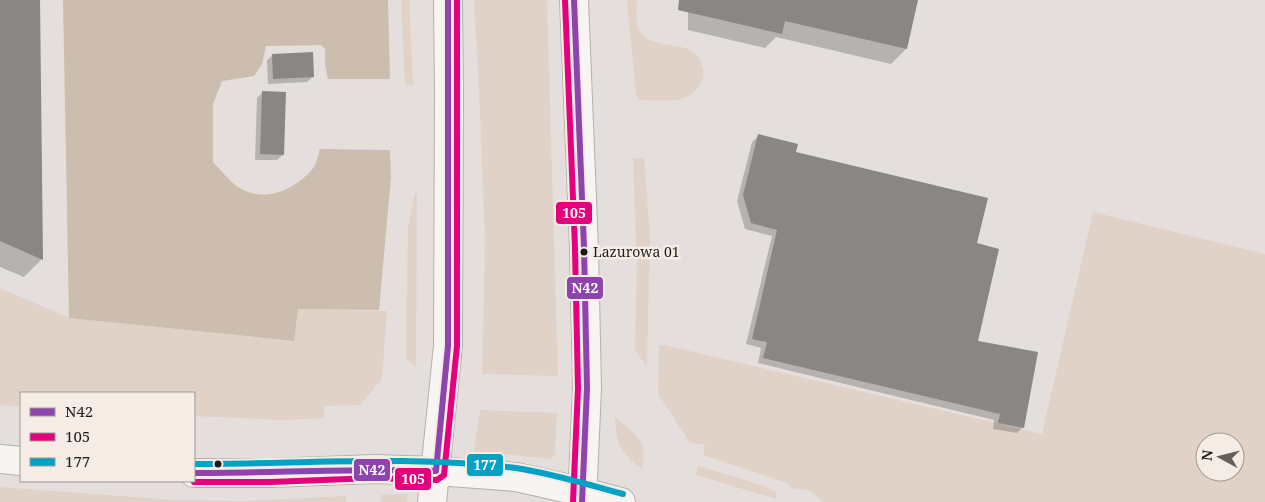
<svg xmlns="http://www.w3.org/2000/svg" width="1265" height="502" font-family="'Noto Serif',serif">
  <rect width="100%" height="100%" fill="#e4dfdc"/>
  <g fill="#e0d2c7" fill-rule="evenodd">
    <path d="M 401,0 L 409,0 L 413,85 L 405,85 Z"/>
    <path d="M 474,0 L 547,0 L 558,376 L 482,374 L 485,241 L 479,89 Z"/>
    <path d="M 627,0 L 637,0 C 637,11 634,29 644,36 C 661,51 694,38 702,65 C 705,73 704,79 699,86 C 685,106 661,100 639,100 L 636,95 Z"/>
    <path d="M 633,158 L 644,158 L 650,235 L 647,367 L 635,350 L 637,264 Z"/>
    <path d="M 415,193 L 417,193 L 416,367 L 406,358 L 408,228 Z"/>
    <path d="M 1093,212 L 1265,254 L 1265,502 L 824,502 L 810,491 L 791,488 L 787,483 L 703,455 L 705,445 L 690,443 L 658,394 L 659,346 L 664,345 L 1042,434 ZM 1205,442 L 1235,442 L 1235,472 L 1205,472 Z"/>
    <path d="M 0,288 L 69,318 L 294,341 L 298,309 L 387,311 L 382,379 L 360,405 L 324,406 L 324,418 L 283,420 L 194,416 L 194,393 L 21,393 L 21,407 L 0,405 Z"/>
    <path d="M 480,410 L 557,413 L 555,455 L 550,459 L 474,451 Z"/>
    <path d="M 615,417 C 636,434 648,440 642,469 C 621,453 616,444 615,417 Z"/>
    <path d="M 698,466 L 767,487 L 777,493 L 776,499 L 696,475 Z"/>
    <path d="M 0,487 L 175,500 L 243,501 L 346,496 L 346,502 L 0,502 Z"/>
    <path d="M 408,494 L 407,502 L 381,502 L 381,495 Z"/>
  </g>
  <path fill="#cdbdae" d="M 63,0 L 388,0 L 390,79 L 328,79 L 325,65 L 325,49 L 321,45 L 266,46 L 262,64 L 254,76 L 222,81 L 213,104 L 213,162 C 221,170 229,181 238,187 C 264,204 296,190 314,167 C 317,162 318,154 320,149 L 390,150 L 391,177 L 379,310 L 298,309 L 294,341 L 69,318 Z"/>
  <g fill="#0003">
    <path d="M 0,0 L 39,0 L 41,260 L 24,277 L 0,267 Z"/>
    <path d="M 688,0 L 917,0 L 906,49 L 891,64 L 776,37 L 765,48 L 688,30 Z"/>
    <path d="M 273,55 L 313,77 L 307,82 L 268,84 L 267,60 Z"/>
    <path d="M 262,93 L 283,155 L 277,160 L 255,160 L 257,98 Z"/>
    <path d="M 758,136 L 975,244 L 977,342 L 1023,427 L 1017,433 L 993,429 L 994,420 L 758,363 L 761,348 L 746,344 L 772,236 L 745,229 L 737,201 L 752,142 Z"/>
  </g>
  <g fill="#898683">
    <path d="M 0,0 L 40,0 L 43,260 L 0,241 Z"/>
    <path d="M 679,0 L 918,0 L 907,49 L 785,21 L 782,34 L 678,10 Z"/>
    <path d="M 313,52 L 314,77 L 273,79 L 272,54 Z"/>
    <path d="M 262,91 L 286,92 L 284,155 L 260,154 Z"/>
    <path d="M 758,134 L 798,144 L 796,152 L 988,198 L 977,243 L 999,249 L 978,341 L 1038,352 L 1024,428 L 998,423 L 1000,414 L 763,358 L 767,342 L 752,339 L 777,230 L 751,223 L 743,195 Z"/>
  </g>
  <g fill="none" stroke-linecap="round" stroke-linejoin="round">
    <defs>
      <g id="secondary">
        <path d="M 574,0 L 584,248 L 587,388 L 582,502"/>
        <path d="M 0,459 L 21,461"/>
        <path d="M 194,473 L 271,473 L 374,469 L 436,471 L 516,477 L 583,492 L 621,502"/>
        <path d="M 432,502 L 448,346 L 449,93 L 448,0"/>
      </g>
    </defs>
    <use href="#secondary" stroke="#b3b0ad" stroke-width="30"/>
    <use href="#secondary" stroke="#f7f4f2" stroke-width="28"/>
    <defs>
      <g id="bus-1">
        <path d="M 574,0 L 584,248 L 587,388 L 582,502"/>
        <path d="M 194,473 C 275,473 355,468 436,471 L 448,346 L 448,0"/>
      </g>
      <g id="bus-2">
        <path d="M 565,0 L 575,248 L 578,388 L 573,502"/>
        <path d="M 194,482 L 271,482 L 374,478 L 437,480 L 444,475 L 457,346 L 457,0"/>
      </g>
      <path id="bus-3" d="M 194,464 C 301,464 409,455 516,468 C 550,473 590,485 623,494"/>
    </defs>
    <use href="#bus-1" stroke="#f4ece5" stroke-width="10"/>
    <use href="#bus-2" stroke="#f4ece5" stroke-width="10"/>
    <use href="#bus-3" stroke="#f4ece5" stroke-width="10"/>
    <use href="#bus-1" stroke="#8e44ad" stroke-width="6"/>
    <use href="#bus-2" stroke="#e5007d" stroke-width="6"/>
    <use href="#bus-3" stroke="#02a2c5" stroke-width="6"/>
  </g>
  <g fill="#1e1c19" stroke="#f4ece5" stroke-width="2">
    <circle cx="584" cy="252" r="4.5"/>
    <circle cx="218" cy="464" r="4.5"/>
  </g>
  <g text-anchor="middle" stroke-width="5" stroke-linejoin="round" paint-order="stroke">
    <g font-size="14" fill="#1e1c19" stroke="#f4ece5" text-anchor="start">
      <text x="593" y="257">Lazurowa 01</text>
    </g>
  </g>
  <g stroke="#f4ece5" stroke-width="2">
    <rect x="555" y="201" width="38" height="24" rx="5" fill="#e5007d"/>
    <rect x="566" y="276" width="38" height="24" rx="5" fill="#8e44ad"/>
    <rect x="466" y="453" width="38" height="24" rx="5" fill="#02a2c5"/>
    <rect x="353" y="458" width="38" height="24" rx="5" fill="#8e44ad"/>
    <rect x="394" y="467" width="38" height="24" rx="5" fill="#e5007d"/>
  </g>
  <g font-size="14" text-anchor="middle" font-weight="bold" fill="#fff">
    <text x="574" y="218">105</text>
    <text x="585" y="293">N42</text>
    <text x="485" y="470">177</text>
    <text x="372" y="475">N42</text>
    <text x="413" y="484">105</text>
  </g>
  <rect x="20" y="392" width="175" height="90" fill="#f4ece5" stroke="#9e9993"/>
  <rect x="30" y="408" width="25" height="8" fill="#8e44ad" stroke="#9e9993"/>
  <text x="65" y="417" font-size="15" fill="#1e1c19">N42</text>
  <rect x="30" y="433" width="25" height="8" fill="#e5007d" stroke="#9e9993"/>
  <text x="65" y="442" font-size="15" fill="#1e1c19">105</text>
  <rect x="30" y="458" width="25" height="8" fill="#02a2c5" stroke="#9e9993"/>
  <text x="65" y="467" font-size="15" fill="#1e1c19">177</text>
  <g transform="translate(1220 457) rotate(277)"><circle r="24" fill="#f4ece5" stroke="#9e9993"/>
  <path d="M0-4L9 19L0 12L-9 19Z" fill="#63605d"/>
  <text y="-8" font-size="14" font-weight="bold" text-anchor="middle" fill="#1e1c19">N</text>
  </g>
</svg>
